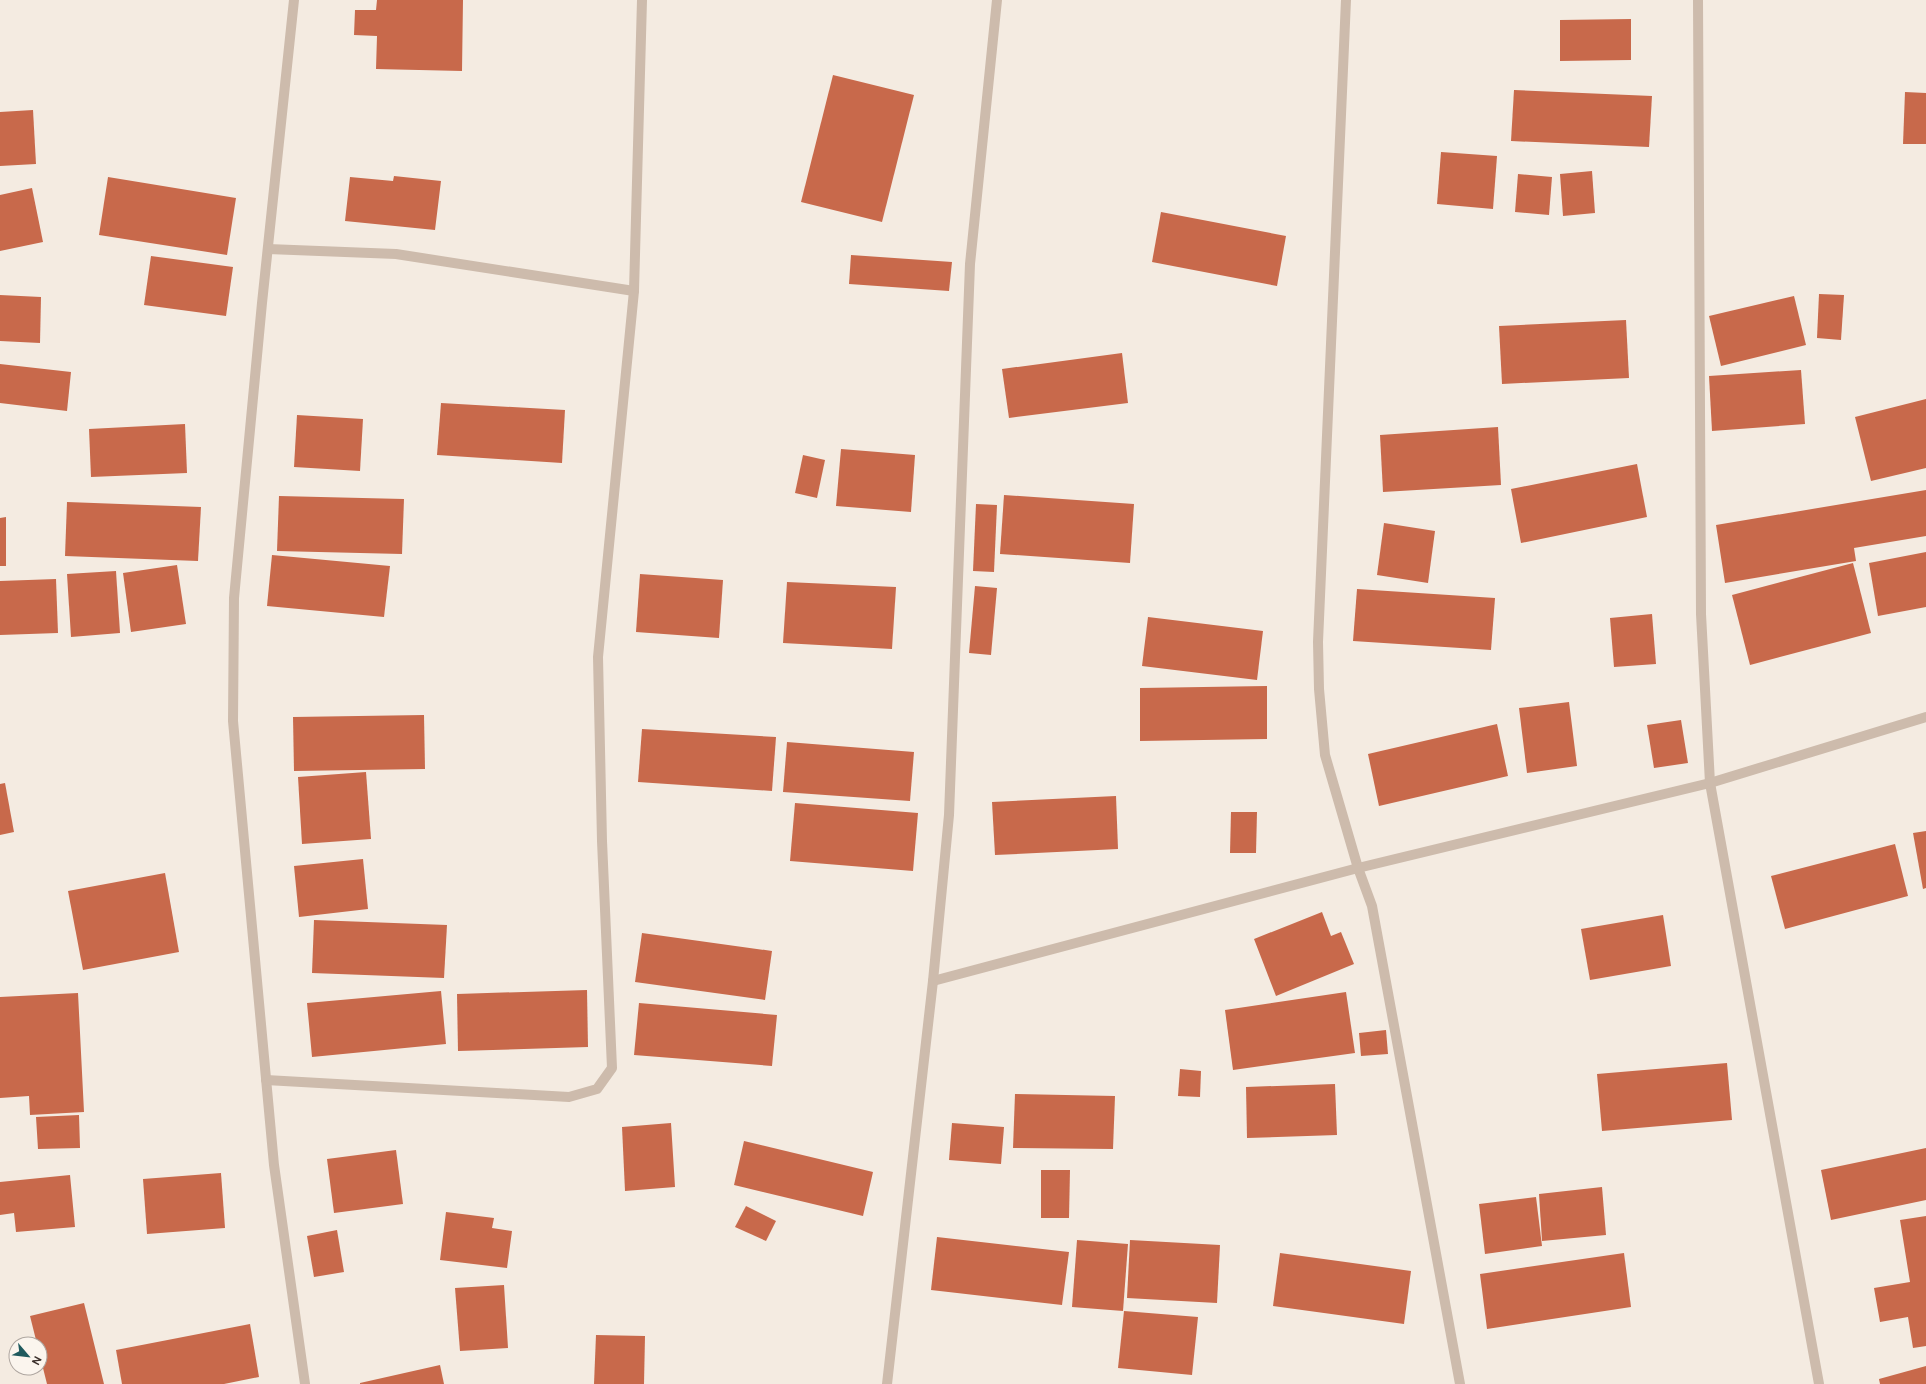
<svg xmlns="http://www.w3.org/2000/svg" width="1926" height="1384" font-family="'DM Sans',sans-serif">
  <rect width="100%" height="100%" fill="#f4ebe1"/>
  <g fill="#c8694b">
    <path d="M 377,0 L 463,0 L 462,71 L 376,69 L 377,36 L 354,35 L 355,10 L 376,10 Z"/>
    <path d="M 1631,19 L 1631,60 L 1560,61 L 1560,20 Z"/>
    <path d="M 833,75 L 914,95 L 882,222 L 801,202 Z"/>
    <path d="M 1514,90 L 1652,96 L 1649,147 L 1511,141 Z"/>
    <path d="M 1905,92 L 1926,93 L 1926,144 L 1903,144 Z"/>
    <path d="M 33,110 L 36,164 L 0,166 L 0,112 Z"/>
    <path d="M 1441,152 L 1497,156 L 1493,209 L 1437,204 Z"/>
    <path d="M 1592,171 L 1595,213 L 1563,216 L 1560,174 Z"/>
    <path d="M 1518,174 L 1552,177 L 1549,215 L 1515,212 Z"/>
    <path d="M 394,176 L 441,181 L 435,230 L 345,221 L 350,177 L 393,181 Z"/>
    <path d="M 108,177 L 236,198 L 227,255 L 99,235 Z"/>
    <path d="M 32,188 L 43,242 L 0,251 L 0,195 Z"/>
    <path d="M 1161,212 L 1286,236 L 1277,286 L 1152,262 Z"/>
    <path d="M 851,255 L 952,262 L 949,291 L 849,284 Z"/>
    <path d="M 151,256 L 233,267 L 226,316 L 144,305 Z"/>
    <path d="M 1819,294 L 1844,295 L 1841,340 L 1817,338 Z"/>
    <path d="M 0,295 L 41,297 L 40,343 L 0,341 Z"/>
    <path d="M 1794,296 L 1806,345 L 1721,366 L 1709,316 Z"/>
    <path d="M 1626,320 L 1629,378 L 1502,384 L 1499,326 Z"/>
    <path d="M 1122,353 L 1128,403 L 1009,418 L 1002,369 Z"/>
    <path d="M 0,364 L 71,372 L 67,411 L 0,403 Z"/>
    <path d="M 1801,370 L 1805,424 L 1712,431 L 1709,376 Z"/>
    <path d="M 1926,399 L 1926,468 L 1871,481 L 1855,417 Z"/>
    <path d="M 441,403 L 565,410 L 562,463 L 437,455 Z"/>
    <path d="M 297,415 L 363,419 L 360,471 L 294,467 Z"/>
    <path d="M 185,424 L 187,473 L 91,477 L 89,429 Z"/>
    <path d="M 1498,427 L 1501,485 L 1383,492 L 1380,435 Z"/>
    <path d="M 841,449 L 915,455 L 911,512 L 836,506 Z"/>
    <path d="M 803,455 L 825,460 L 817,498 L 795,493 Z"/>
    <path d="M 1637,464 L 1647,517 L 1521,543 L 1511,489 Z"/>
    <path d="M 1926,490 L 1926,536 L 1854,548 L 1856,561 L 1725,583 L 1716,525 Z"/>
    <path d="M 1004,495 L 1134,504 L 1130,563 L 1000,554 Z"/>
    <path d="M 279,496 L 404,499 L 402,554 L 277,551 Z"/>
    <path d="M 67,502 L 201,507 L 198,561 L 65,556 Z"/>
    <path d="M 976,504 L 997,505 L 994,572 L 973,571 Z"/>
    <path d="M 6,517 L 6,566 L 0,566 L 0,518 Z"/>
    <path d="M 1384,523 L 1435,531 L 1428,583 L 1377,575 Z"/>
    <path d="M 1926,552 L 1926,607 L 1878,616 L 1869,563 Z"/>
    <path d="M 272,555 L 390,566 L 384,617 L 267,606 Z"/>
    <path d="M 1853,563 L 1871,633 L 1750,665 L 1732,595 Z"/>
    <path d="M 177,565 L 186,624 L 131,632 L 123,573 Z"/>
    <path d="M 116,571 L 120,633 L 71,637 L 67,574 Z"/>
    <path d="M 640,574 L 723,580 L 719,638 L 636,632 Z"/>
    <path d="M 56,579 L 58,633 L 0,635 L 0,581 Z"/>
    <path d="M 787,582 L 896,587 L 892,649 L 783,643 Z"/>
    <path d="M 975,586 L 997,588 L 991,655 L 969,653 Z"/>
    <path d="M 1357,589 L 1495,598 L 1491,650 L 1353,641 Z"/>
    <path d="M 1652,614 L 1656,664 L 1614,667 L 1610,618 Z"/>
    <path d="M 1148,617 L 1263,631 L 1257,680 L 1142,666 Z"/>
    <path d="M 1267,686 L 1267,739 L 1140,741 L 1140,688 Z"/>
    <path d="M 1569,702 L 1577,766 L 1527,773 L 1519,708 Z"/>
    <path d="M 424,715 L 425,769 L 294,771 L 293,717 Z"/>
    <path d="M 1681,720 L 1688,763 L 1654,768 L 1647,725 Z"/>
    <path d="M 1497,724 L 1508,776 L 1379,806 L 1368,754 Z"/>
    <path d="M 642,729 L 776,737 L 772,791 L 638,782 Z"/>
    <path d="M 787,742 L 914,752 L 910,801 L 783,792 Z"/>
    <path d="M 366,772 L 371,839 L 302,844 L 298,777 Z"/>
    <path d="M 5,783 L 14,832 L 0,835 L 0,784 Z"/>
    <path d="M 1116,796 L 1118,849 L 995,855 L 992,802 Z"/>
    <path d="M 795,803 L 918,813 L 913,871 L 790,861 Z"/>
    <path d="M 1231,812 L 1257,812 L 1256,853 L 1230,853 Z"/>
    <path d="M 1926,831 L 1926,888 L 1923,889 L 1913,833 Z"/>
    <path d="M 1895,844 L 1908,896 L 1785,929 L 1771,876 Z"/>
    <path d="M 363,859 L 368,909 L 299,917 L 294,866 Z"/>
    <path d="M 165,873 L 179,952 L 83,970 L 68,891 Z"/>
    <path d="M 1322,912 L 1331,936 L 1341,932 L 1354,964 L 1276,996 L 1254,939 Z"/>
    <path d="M 1663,915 L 1671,966 L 1590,980 L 1581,929 Z"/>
    <path d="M 314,920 L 447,925 L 444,978 L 312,973 Z"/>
    <path d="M 642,933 L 772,951 L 765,1000 L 635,982 Z"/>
    <path d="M 587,990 L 588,1047 L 458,1051 L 457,994 Z"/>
    <path d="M 441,991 L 446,1044 L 312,1057 L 307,1003 Z"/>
    <path d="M 1346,992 L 1355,1053 L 1233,1070 L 1225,1010 Z"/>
    <path d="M 78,993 L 84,1112 L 30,1115 L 29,1096 L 0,1098 L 0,997 Z"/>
    <path d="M 639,1003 L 777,1015 L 772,1066 L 634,1055 Z"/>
    <path d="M 1386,1030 L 1388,1054 L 1361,1056 L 1359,1033 Z"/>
    <path d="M 1727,1063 L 1732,1120 L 1602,1131 L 1597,1074 Z"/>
    <path d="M 1180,1069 L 1201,1071 L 1200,1097 L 1178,1096 Z"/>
    <path d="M 1335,1084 L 1337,1135 L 1247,1138 L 1246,1087 Z"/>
    <path d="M 1015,1094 L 1115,1096 L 1113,1149 L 1013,1148 Z"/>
    <path d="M 79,1115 L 80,1148 L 38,1149 L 36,1117 Z"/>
    <path d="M 671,1123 L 675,1187 L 625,1191 L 622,1127 Z"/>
    <path d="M 952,1123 L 1004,1127 L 1001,1164 L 949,1160 Z"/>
    <path d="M 744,1141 L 873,1172 L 863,1216 L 734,1185 Z"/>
    <path d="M 1926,1148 L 1926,1200 L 1831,1220 L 1821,1170 Z"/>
    <path d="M 396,1150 L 403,1204 L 334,1213 L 327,1159 Z"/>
    <path d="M 1041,1170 L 1070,1170 L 1069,1218 L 1041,1218 Z"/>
    <path d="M 221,1173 L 225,1228 L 147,1234 L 143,1179 Z"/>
    <path d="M 70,1175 L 75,1227 L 16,1232 L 14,1213 L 0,1215 L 0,1182 Z"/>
    <path d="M 1602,1187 L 1606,1235 L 1542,1241 L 1539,1194 Z"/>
    <path d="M 1536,1197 L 1542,1246 L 1485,1254 L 1479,1204 Z"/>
    <path d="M 746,1206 L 776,1221 L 766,1241 L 735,1227 Z"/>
    <path d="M 446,1212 L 494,1218 L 492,1228 L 512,1231 L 507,1268 L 440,1260 Z"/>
    <path d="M 1926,1216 L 1926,1346 L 1913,1348 L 1908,1317 L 1880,1322 L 1874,1288 L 1910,1282 L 1900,1220 Z"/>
    <path d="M 337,1230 L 344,1272 L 314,1277 L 307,1236 Z"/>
    <path d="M 937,1237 L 1069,1252 L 1062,1305 L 931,1290 Z"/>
    <path d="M 1077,1240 L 1128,1244 L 1123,1311 L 1072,1307 Z"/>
    <path d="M 1130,1240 L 1220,1245 L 1217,1303 L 1127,1298 Z"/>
    <path d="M 1280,1253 L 1411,1271 L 1404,1324 L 1273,1306 Z"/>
    <path d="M 1624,1253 L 1631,1307 L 1487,1329 L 1480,1274 Z"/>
    <path d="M 504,1285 L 508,1348 L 460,1351 L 455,1288 Z"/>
    <path d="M 84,1303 L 104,1384 L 47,1384 L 40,1356 L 40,1344 L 37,1344 L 30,1316 Z"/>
    <path d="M 1124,1311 L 1198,1317 L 1192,1375 L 1118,1368 Z"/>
    <path d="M 250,1324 L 259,1377 L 224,1384 L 122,1384 L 116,1350 Z"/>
    <path d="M 596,1335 L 645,1336 L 644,1384 L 594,1384 Z"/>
    <path d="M 440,1365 L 444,1384 L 360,1384 L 360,1383 Z"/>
    <path d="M 1926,1366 L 1926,1384 L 1880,1384 L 1879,1379 Z"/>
  </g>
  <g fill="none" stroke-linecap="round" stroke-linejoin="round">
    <g stroke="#cdbbac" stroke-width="10">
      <path d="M 294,0 L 262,303 L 234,598 L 233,721 L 274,1165 L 305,1384"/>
      <path d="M 1346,0 L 1318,642 L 1319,689 L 1325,755 L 1358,868 L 1372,906 L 1460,1384"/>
      <path d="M 1698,0 L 1701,614 L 1710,783 L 1819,1384"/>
      <path d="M 268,249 L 396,254 L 634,291"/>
      <path d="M 933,981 L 1358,868 L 1710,783 L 1926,717"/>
      <path d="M 266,1080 L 569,1097 L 597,1089 L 612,1068 L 602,841 L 598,657 L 634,291 L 642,0"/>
      <path d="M 887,1384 L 933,981 L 949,815 L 970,264 L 997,0"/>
    </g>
  </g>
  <g transform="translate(28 1356) rotate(118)"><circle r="19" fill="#fbf5ee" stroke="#aea6a0"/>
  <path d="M0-3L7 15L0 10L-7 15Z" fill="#1f5a5e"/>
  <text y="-6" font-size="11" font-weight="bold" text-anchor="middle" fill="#3b302b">N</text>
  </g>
</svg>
